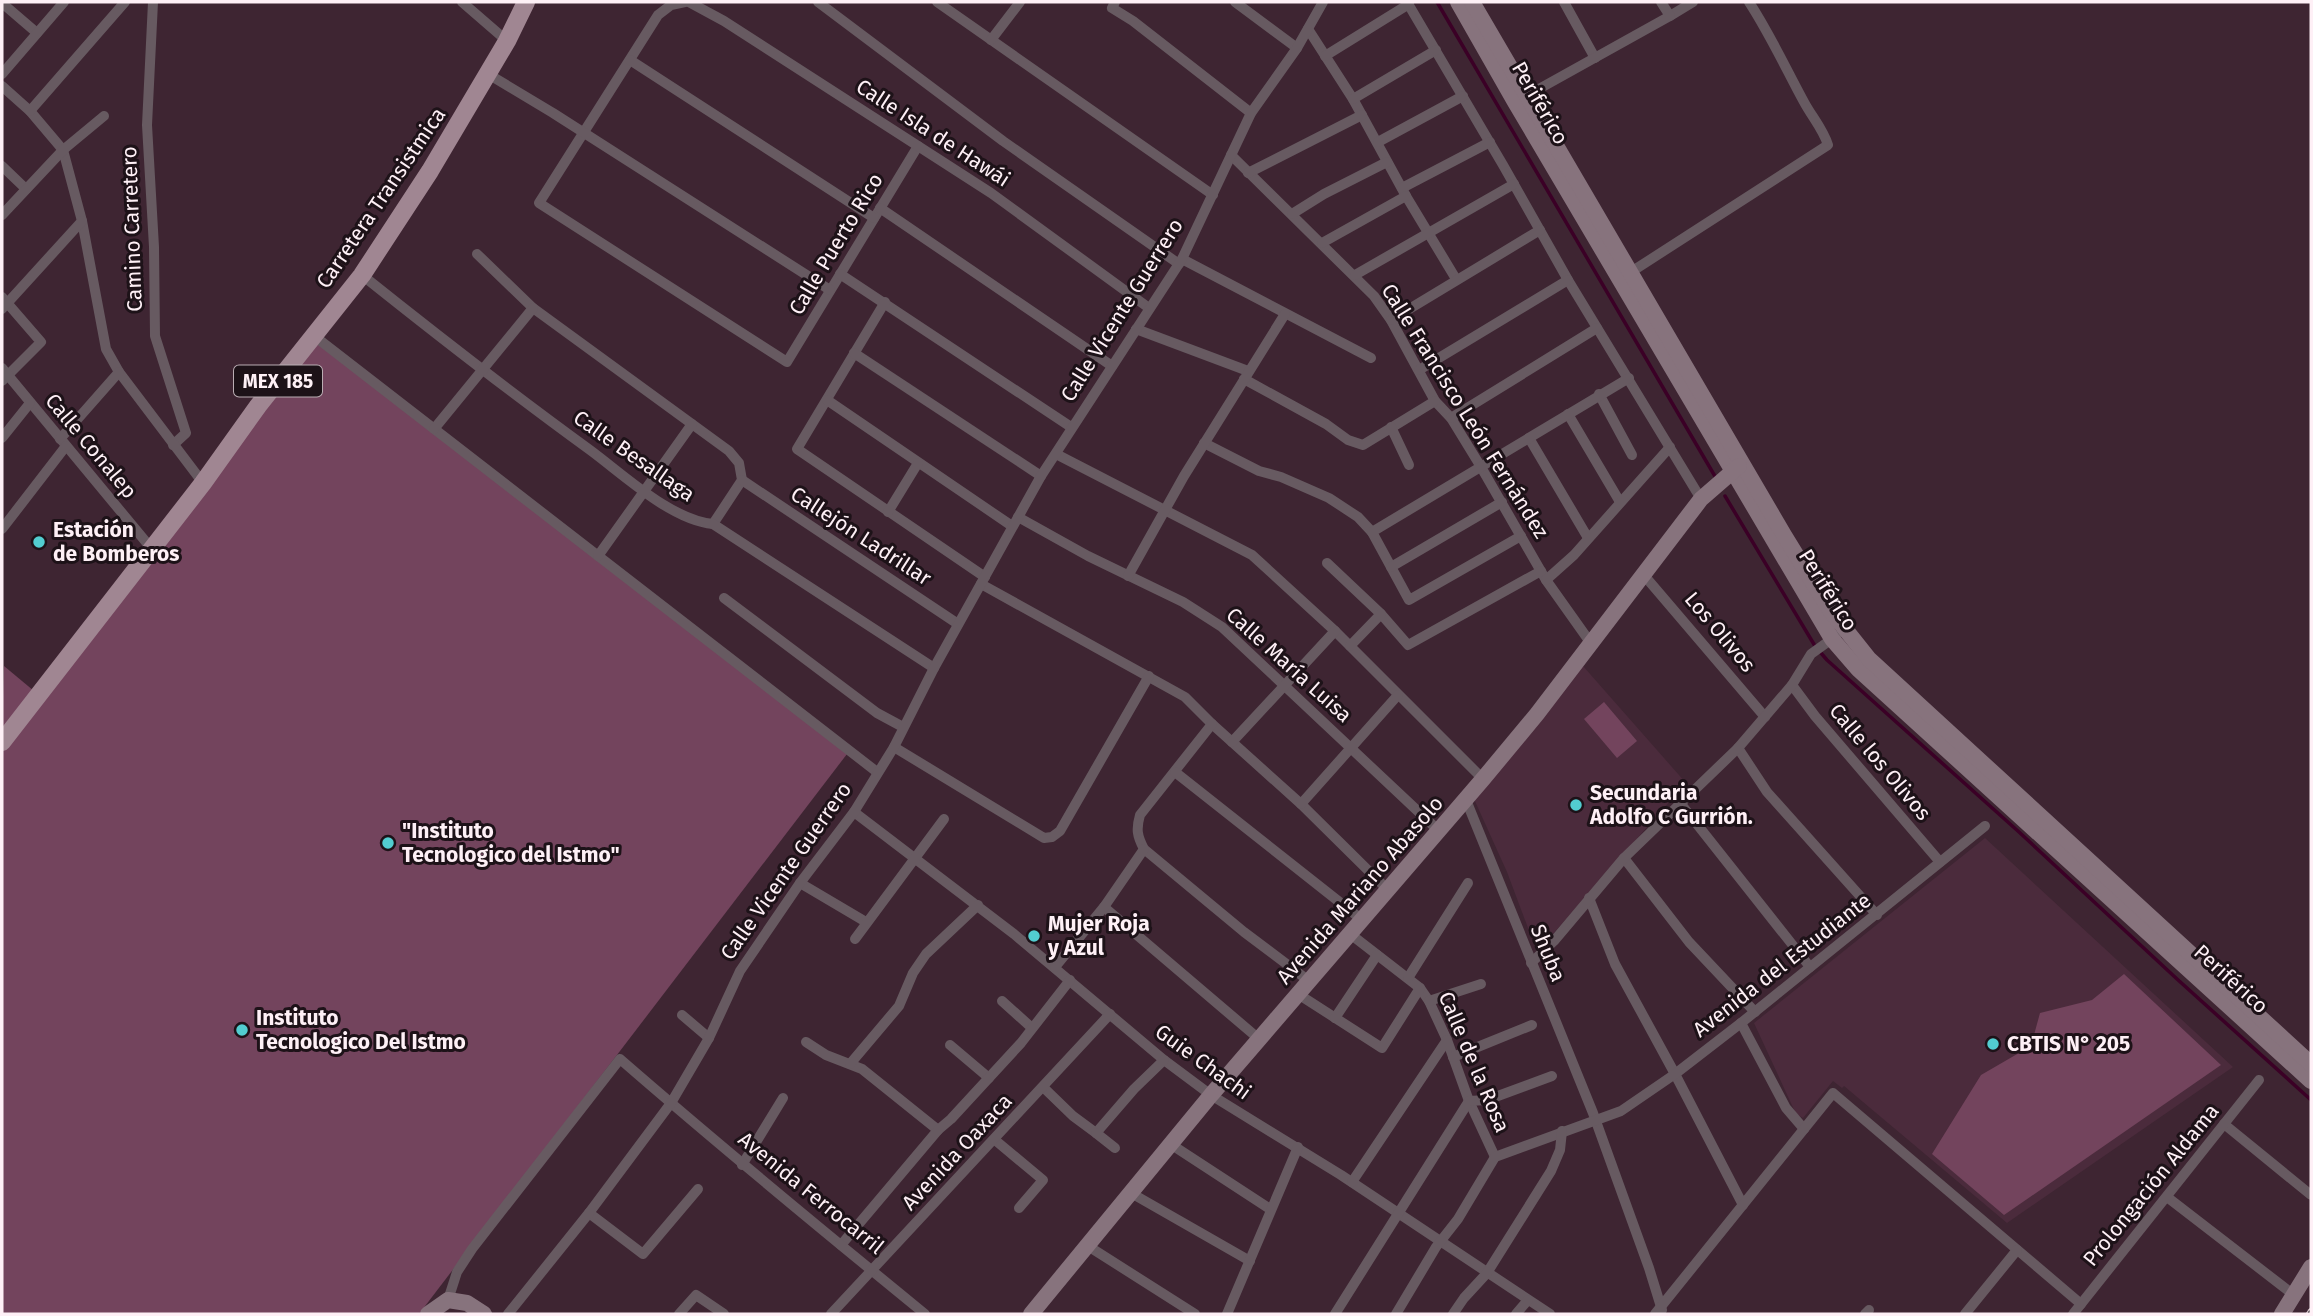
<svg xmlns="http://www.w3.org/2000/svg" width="2313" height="1316" font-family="'Fira Sans',sans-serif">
  <rect width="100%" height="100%" fill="#3e2532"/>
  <g fill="#4b2b3c">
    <path d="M 1583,666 L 1686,783 L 1537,952 L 1507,872 L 1474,799 Z"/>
    <path d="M 1985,838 L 2233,1067 L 2007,1223 L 1844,1086 L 1842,1088 L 1833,1081 L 1803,1118 L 1796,1114 L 1754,1023 Z"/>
  </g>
  <g fill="#73445d">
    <path d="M 313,335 L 847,754 L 419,1314 L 2,1314 L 2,746 Z"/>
    <path d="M 4,666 L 34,691 L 4,727 L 2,726 Z"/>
    <path d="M 1604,702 L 1637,741 L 1617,758 L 1584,719 Z"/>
    <path d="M 2124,974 L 2221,1065 L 2004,1215 L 1932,1154 L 1981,1075 L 2031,1046 L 2040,1013 L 2092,1000 Z"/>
  </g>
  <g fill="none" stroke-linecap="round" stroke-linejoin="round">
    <g stroke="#3b0026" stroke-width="3.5">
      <path d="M 1437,2 L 1716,478"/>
      <path d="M 1725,496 L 1815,646 L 1827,660 L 2019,832 L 2177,979 L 2311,1100"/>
    </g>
    <g stroke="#675a61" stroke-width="10">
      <path d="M 153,2 L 147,125 L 154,247 L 155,336 L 186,433 L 173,445"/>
      <path d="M 462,2 L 507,41"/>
      <path d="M 685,2 L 671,5 L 658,15 L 539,203 L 787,362 L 918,146"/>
      <path d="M 689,2 L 724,21 L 991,193 L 1149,308"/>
      <path d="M 818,2 L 1003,141 L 1179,264"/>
      <path d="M 937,2 L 1213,195"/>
      <path d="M 1115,2 L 1112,8 L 1133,21 L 1251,113"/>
      <path d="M 1235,2 L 1297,48"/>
      <path d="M 1407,2 L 1503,165 L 1568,280 L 1701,499"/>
      <path d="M 1564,2 L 1595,58"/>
      <path d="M 2,3 L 37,33"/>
      <path d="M 1670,16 L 1693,2"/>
      <path d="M 1308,29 L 1353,99 L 1406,196 L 1456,279"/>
      <path d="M 991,40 L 1020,2"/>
      <path d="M 1325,56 L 1409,4"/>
      <path d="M 630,60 L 874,218"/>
      <path d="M 2,74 L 64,2"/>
      <path d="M 488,74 L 553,113 L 830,290"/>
      <path d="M 2,86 L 30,111 L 63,150 L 82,221 L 106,349 L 119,372 L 203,483"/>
      <path d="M 1528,95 L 1670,16 L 1661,2"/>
      <path d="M 1353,99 L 1436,50"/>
      <path d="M 30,111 L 125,2"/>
      <path d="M 1378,142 L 1463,96"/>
      <path d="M 1231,155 L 1374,296 L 1391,320 L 1435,401 L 1451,418 L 1481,467 L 1546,580 L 1590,642"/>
      <path d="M 2,166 L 26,189"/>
      <path d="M 1248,173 L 1362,115"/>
      <path d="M 1402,188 L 1490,142"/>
      <path d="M 880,208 L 1112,366"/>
      <path d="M 1292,214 L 1324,194 L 1387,162"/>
      <path d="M 2,215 L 63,150 L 104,116"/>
      <path d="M 1322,243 L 1406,196"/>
      <path d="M 477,254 L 533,308 L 729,451 L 739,463 L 742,480 L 713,524"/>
      <path d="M 1182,259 L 1371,358"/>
      <path d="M 1631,272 L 1828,145 C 1823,129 1812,117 1804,102 C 1786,69 1770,34 1749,2"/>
      <path d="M 840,274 L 1071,427"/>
      <path d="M 362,275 C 437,335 513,394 590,450 C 624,475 671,520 713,524 L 934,668"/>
      <path d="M 1355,275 L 1514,184"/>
      <path d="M 2,297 L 41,342 L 2,381"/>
      <path d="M 885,302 L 797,449 L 985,577"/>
      <path d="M 2,309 L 82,221"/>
      <path d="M 1391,320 L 1540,230"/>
      <path d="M 1136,329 L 1248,371"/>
      <path d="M 313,335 L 877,772"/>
      <path d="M 854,353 L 1041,476"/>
      <path d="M 2,368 L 151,548"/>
      <path d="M 1419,370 L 1568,280"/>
      <path d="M 1244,379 L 1326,424 L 1348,440 L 1363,445 L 1435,401"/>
      <path d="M 1599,394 L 1632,455"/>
      <path d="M 827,400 L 1012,526"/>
      <path d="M 1568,414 L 1620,502"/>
      <path d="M 1451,418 L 1597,328"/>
      <path d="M 1391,427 L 1409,465"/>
      <path d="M 434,429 L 533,308"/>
      <path d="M 2,438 L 30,403"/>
      <path d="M 1529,438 L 1588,538"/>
      <path d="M 60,439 L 119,372"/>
      <path d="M 1204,443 L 1259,471 L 1281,477 L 1329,498 L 1358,517 L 1372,532"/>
      <path d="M 1056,454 L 1252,555 L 1335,631 L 1483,779"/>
      <path d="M 742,480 L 958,624"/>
      <path d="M 888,512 L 918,463"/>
      <path d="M 1018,517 L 1088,556 L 1183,602 L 1222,627 L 1439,831"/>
      <path d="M 2,529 L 66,446"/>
      <path d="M 1521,536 L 1409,600 L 1372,532 L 1629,378"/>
      <path d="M 598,556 L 692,424"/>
      <path d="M 1327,563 L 1381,614 L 1408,645 L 1541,571"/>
      <path d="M 1391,567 L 1502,502"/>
      <path d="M 1643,574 L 1765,717"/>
      <path d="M 1128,576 L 1184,476 L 1285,314"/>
      <path d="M 1546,580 L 1574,555 L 1670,447"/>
      <path d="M 981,584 L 1185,697 L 1212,724 L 1301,804 L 1388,890"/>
      <path d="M 724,598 L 877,713 L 903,727"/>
      <path d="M 1350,646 L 1381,614"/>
      <path d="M 1792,685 L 1815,716 L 1940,862"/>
      <path d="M 1212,724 L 1140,815 C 1136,829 1137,836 1144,849 L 1244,932 L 1309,981"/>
      <path d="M 1232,742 L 1335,631"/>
      <path d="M 894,747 L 1044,838 L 1052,837 L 1060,831 L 1149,676"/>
      <path d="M 1738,748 L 1767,792 L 1877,915"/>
      <path d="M 1175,772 L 1361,919"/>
      <path d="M 1466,800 L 1593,1113 L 1649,1268 L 1662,1310"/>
      <path d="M 1301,804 L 1398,695"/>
      <path d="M 1681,804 L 1810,967"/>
      <path d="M 854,812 L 1014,934 L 1164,1060 L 1211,1095 L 1341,1175 L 1550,1314"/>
      <path d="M 1624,858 L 1689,942 L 1755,1012"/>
      <path d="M 800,883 L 866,922"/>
      <path d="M 1589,898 L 1615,964 L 1675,1074 L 1743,1205"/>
      <path d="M 1104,907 L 1259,1039"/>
      <path d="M 1349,933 L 1420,988 L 1429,1001 L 1447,1040 L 1469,1101 L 1495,1157"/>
      <path d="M 855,939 L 944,819"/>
      <path d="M 1531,963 L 1554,941 L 1624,858 L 1738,748 L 1792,685 L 1811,654 L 1836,636"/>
      <path d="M 1055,967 L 1104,907 L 1144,849"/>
      <path d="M 1408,978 L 1468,883"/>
      <path d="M 1298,994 L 1382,1048 L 1420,988"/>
      <path d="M 1002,1001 L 1032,1028"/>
      <path d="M 1429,1001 L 1481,984"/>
      <path d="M 682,1015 L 709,1038"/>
      <path d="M 1335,1018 L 1377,955"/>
      <path d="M 1741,1023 L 1786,1108 L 1804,1129"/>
      <path d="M 806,1042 L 826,1055 L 862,1069 L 938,1130"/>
      <path d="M 950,1045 L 989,1078"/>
      <path d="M 1453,1057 L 1532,1025"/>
      <path d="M 850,1064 L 899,1006 L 913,973 L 926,954 L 978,905"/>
      <path d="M 1043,1087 L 1073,1116 L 1096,1133 L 1134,1089 L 1164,1060"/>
      <path d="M 2224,1124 L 2311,1195"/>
      <path d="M 1096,1133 L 1115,1148"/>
      <path d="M 995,1140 L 1043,1180 L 1019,1208"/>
      <path d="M 1172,1145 L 1270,1209"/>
      <path d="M 742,1165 L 783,1098"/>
      <path d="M 1352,1182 L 1447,1040"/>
      <path d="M 1131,1193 L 1250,1261"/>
      <path d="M 2167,1197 L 2294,1295"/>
      <path d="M 589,1213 L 643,1254 L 698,1189"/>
      <path d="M 841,1245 L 938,1130 L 951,1119 L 1021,1043 L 1070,980"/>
      <path d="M 1088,1246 L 1195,1314"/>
      <path d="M 448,1300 L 457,1272 L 472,1249 L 620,1059 C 720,1146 822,1230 925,1314"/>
      <path d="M 508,1314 L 589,1213 L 671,1103 L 709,1038 L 740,971 L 800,883 L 854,812 L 894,747 L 934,668 L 1041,476 L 1182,259 L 1251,113 L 1297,48 L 1323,2"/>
      <path d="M 679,1314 L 696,1295 L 724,1314"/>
      <path d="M 831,1314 L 1110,1014"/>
      <path d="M 1227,1314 L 1298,1147"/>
      <path d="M 1335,1314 L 1469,1101 L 1487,1100 L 1552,1076"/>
      <path d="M 1396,1314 L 1436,1247 L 1458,1219 L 1495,1157 L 1621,1111 L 1675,1074 L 1741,1023 L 1985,826"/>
      <path d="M 1453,1314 L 1464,1298 L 1487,1273 L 1551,1171 L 1560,1150 L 1562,1131"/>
      <path d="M 1516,1314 L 1528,1300"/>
      <path d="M 1655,1314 L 1833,1093 L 2081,1304"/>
      <path d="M 1865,1314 L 1869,1310"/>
      <path d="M 1965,1314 L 2017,1250"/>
      <path d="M 2073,1314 L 2259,1080"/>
    </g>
    <g stroke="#87737d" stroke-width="16">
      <path d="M 1458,2 L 1515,102 L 1832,639 L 1858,669 L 2311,1081"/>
      <path d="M 1472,2 L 1784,535 L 1830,610 L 1869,659 L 2311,1064"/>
      <path d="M 428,1314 L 448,1300 L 467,1303 L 484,1314"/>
      <path d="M 1031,1314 L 1211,1095 L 1483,779 L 1537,714 L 1701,499 L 1739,466"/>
      <path d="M 2282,1314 L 2311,1267"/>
    </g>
    <path stroke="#a08692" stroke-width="18" d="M 2,742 L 203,483 L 258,406 L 362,275 L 430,171 L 507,41 L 526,2"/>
    <defs>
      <path id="rail" d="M 2309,1314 L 2311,1311"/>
    </defs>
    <use href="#rail" stroke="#d3c3ca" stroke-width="6"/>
    <use href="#rail" stroke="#1d1218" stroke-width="3.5" stroke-dasharray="10" stroke-linecap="butt"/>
  </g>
  <g fill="#52cdd0" stroke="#1d1218" stroke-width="2.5">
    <circle cx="39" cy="542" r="7"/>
    <circle cx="1576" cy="805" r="7"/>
    <circle cx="388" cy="843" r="7"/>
    <circle cx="1034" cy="936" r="7"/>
    <circle cx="242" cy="1030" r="7"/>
    <circle cx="1993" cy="1044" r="7"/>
  </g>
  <g text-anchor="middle" stroke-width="6" stroke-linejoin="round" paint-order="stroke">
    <rect fill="#1d1218" stroke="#baadb3" stroke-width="2" x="234" y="365.5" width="88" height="31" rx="5"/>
    <g font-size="19" font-weight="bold" fill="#fef0f6">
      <text x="278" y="388">MEX 185</text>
    </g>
    <g font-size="21" fill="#fef0f6" stroke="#1d1218">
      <text transform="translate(1540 103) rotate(60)" y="7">Periférico</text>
      <text transform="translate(933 133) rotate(33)" y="7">Calle Isla de Hawái</text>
      <text transform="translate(381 198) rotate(-56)" y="7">Carretera Transistmica</text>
      <text transform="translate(132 229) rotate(-92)" y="7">Camino Carretero</text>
      <text transform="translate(836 244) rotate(-59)" y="7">Calle Puerto Rico</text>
      <text transform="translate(1122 310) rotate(-58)" y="7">Calle Vicente Guerrero</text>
      <text transform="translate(1465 411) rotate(58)" y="7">Calle Francisco León Fernández</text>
      <text transform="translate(91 446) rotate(50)" y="7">Calle Conalep</text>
      <text transform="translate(634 456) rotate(35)" y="7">Calle Besallaga</text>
      <text transform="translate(861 536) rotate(33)" y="7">Callejón Ladrillar</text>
      <text transform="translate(1828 590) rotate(58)" y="7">Periférico</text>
      <text transform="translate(1720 632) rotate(50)" y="7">Los Olivos</text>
      <text transform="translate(1289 665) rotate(42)" y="7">Calle María Luisa</text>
      <text transform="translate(1880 762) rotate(50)" y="7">Calle los Olivos</text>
      <text transform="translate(786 871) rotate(-55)" y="7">Calle Vicente Guerrero</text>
      <text transform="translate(1360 890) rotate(-49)" y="7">Avenida Mariano Abasolo</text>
      <text transform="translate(1548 953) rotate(68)" y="7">Shuba</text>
      <text transform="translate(1782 965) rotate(-38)" y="7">Avenida del Estudiante</text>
      <text transform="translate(2231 979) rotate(42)" y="7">Periférico</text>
      <text transform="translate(1203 1062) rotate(36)" y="7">Guie Chachi</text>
      <text transform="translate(1474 1062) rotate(67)" y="7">Calle de la Rosa</text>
      <text transform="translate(957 1152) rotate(-47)" y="7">Avenida Oaxaca</text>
      <text transform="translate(2151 1185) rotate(-51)" y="7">Prolongación Aldama</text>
      <text transform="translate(811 1193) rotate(39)" y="7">Avenida Ferrocarril</text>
    </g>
    <g font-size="21" font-weight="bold" fill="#fef0f6" stroke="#1d1218" text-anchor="start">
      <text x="53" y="537">Estación<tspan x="53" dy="24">de Bomberos</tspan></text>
      <text x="1590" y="800">Secundaria<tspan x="1590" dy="24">Adolfo C Gurrión.</tspan></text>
      <text x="402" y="838">"Instituto<tspan x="402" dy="24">Tecnologico del Istmo"</tspan></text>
      <text x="1048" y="931">Mujer Roja<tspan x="1048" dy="24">y Azul</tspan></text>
      <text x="256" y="1025">Instituto<tspan x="256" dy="24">Tecnologico Del Istmo</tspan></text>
      <text x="2007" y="1051">CBTIS N° 205</text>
    </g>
  </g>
  <rect width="2313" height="1316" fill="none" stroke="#fef0f6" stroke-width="7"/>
</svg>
